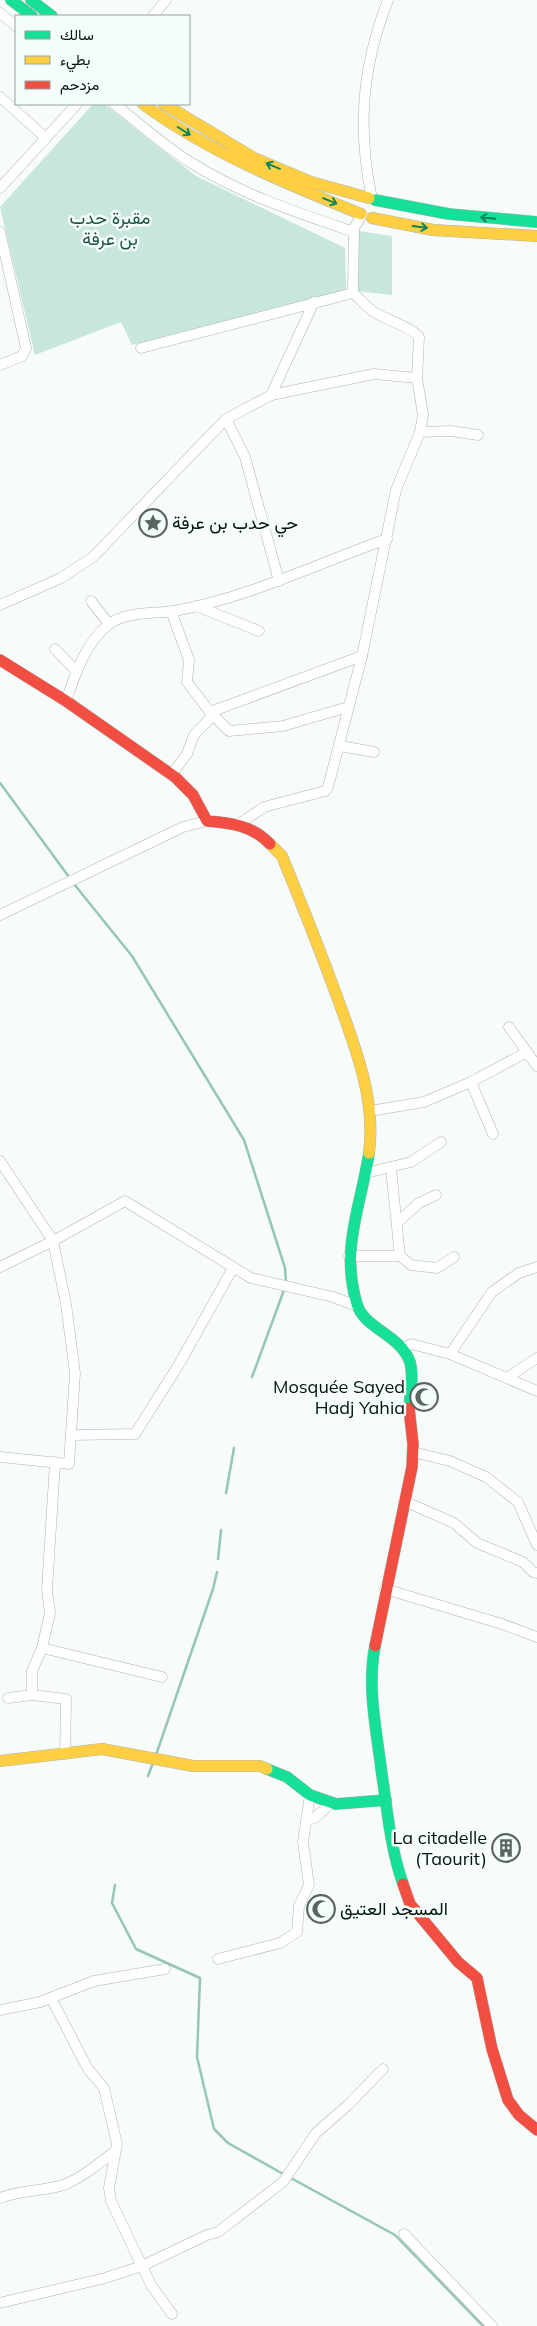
<svg xmlns="http://www.w3.org/2000/svg" width="537" height="2326" font-family="Mulish,Vazirmatn,sans-serif">
  <rect width="100%" height="100%" fill="#f7fbf9"/>
  <g fill="#c7e7dc">
    <path d="M 93,104 L 104,104 L 196,176 L 345,248 L 346,290 L 132,345 L 121,322 L 35,355 L 0,207 Z"/>
    <path d="M 359,231 L 392,236 L 392,295 L 357,291 Z"/>
  </g>
  <g fill="none" stroke-linecap="round" stroke-linejoin="round">
    <g stroke="#95c6b7" stroke-width="2.5">
      <path d="M 0,783 L 69,877"/>
      <path d="M 74,884 L 132,956 L 244,1140 L 285,1268 L 286,1282"/>
      <path d="M 252,1377 L 284,1290"/>
      <path d="M 226,1493 L 234,1448"/>
      <path d="M 218,1559 L 221,1530"/>
      <path d="M 156,1755 L 213,1589 L 217,1572"/>
      <path d="M 148,1776 L 153,1763"/>
      <path d="M 115,1885 L 112,1903 L 136,1949 L 200,1978 L 197,2057 L 214,2129 L 228,2143 L 285,2175"/>
      <path d="M 289,2177 L 395,2235 L 483,2326"/>
    </g>
    <defs>
      <g id="street">
        <path d="M 0,13 L 16,26"/>
        <path d="M 153,16 L 166,0"/>
        <path d="M 0,97 L 46,138"/>
        <path d="M 114,104 C 139,123 163,145 190,162 C 240,194 298,213 354,232"/>
        <path d="M 0,188 L 77,104"/>
        <path d="M 372,199 C 357,128 362,67 388,0"/>
        <path d="M 0,232 L 26,348 L 22,356 L 0,365"/>
        <path d="M 141,348 L 353,293"/>
        <path d="M 271,395 L 314,302"/>
        <path d="M 226,419 L 245,457 L 279,581"/>
        <path d="M 420,432 L 451,431 L 478,435"/>
        <path d="M 91,601 L 109,624"/>
        <path d="M 0,605 L 61,578 L 93,557 L 226,419 L 271,395 L 374,374 L 417,378"/>
        <path d="M 196,606 L 259,631"/>
        <path d="M 171,611 L 189,660 L 187,682 L 210,712 L 229,731 L 283,726 L 348,707"/>
        <path d="M 55,649 L 76,671"/>
        <path d="M 66,701 C 75,675 85,643 108,625 C 125,611 154,614 174,611 C 248,598 316,564 387,539"/>
        <path d="M 210,712 L 362,656"/>
        <path d="M 340,746 L 374,752"/>
        <path d="M 171,775 L 187,754 L 194,735 L 213,715"/>
        <path d="M 239,824 L 264,807 L 325,791 L 328,787 L 362,656 L 396,490 L 420,432 L 423,415 L 417,378 L 419,337 C 412,327 386,320 374,312 C 366,306 360,299 353,293 L 354,228 L 362,215"/>
        <path d="M 0,915 L 183,827 L 207,821"/>
        <path d="M 509,1027 L 537,1066"/>
        <path d="M 471,1082 L 493,1134"/>
        <path d="M 370,1111 L 424,1102 L 471,1082 L 527,1052"/>
        <path d="M 0,1161 L 53,1241 L 66,1304 L 75,1373 L 69,1464 L 0,1457"/>
        <path d="M 391,1169 L 400,1256 L 411,1265 L 437,1268 L 454,1257"/>
        <path d="M 366,1173 L 411,1162 L 441,1142"/>
        <path d="M 397,1223 L 419,1203 L 436,1195"/>
        <path d="M 349,1256 L 400,1256"/>
        <path d="M 0,1267 L 53,1241 L 125,1201 L 251,1278 L 333,1297 L 357,1306"/>
        <path d="M 402,1349 L 411,1344 L 450,1354 L 537,1391"/>
        <path d="M 450,1354 L 492,1292 L 519,1273 L 537,1267"/>
        <path d="M 507,1378 L 537,1358"/>
        <path d="M 71,1435 L 135,1434 L 178,1366 L 233,1268"/>
        <path d="M 413,1452 L 450,1461 L 486,1477 L 518,1502 L 537,1545"/>
        <path d="M 404,1501 L 454,1523 L 477,1543 L 523,1562 L 533,1572 L 537,1573"/>
        <path d="M 385,1589 L 502,1624 L 537,1637"/>
        <path d="M 42,1648 L 162,1677"/>
        <path d="M 32,1695 L 32,1671 L 42,1648 L 50,1613 L 47,1590 L 55,1462"/>
        <path d="M 8,1698 L 32,1695 L 66,1699 L 65,1754"/>
        <path d="M 306,1821 L 316,1817 L 331,1803"/>
        <path d="M 218,1959 L 280,1943 L 297,1932 L 299,1906 L 309,1885 L 303,1842 L 310,1795"/>
        <path d="M 51,1998 L 88,2069 L 104,2088 L 117,2144 L 109,2188 L 111,2201 L 151,2285 L 172,2314"/>
        <path d="M 0,2010 L 40,2002 L 94,1981 L 165,1969"/>
        <path d="M 0,2198 C 22,2189 45,2192 66,2184 C 84,2176 100,2163 115,2151"/>
        <path d="M 404,2234 L 492,2326"/>
        <path d="M 0,2303 L 105,2278 L 142,2266 L 207,2235 L 218,2232 L 283,2182 L 316,2133 L 348,2105 L 383,2069"/>
      </g>
      <g id="fast">
        <path d="M 11,0 L 32,16"/>
        <path d="M 31,0 L 52,16"/>
        <path d="M 375,200 L 449,214 L 537,222"/>
        <path d="M 369,1153 C 361,1206 340,1249 357,1304 C 364,1329 400,1334 410,1362 C 414,1376 410,1395 409,1408"/>
        <path d="M 375,1646 C 367,1687 376,1727 381,1768 C 387,1807 390,1847 403,1884"/>
        <path d="M 267,1769 L 287,1777 L 310,1795 L 336,1804 L 386,1800"/>
      </g>
      <g id="slow">
        <path d="M 143,104 C 210,153 285,183 361,214"/>
        <path d="M 164,104 L 254,158 L 311,182 L 369,198"/>
        <path d="M 372,218 L 433,230 L 537,236"/>
        <path d="M 270,844 L 282,856 C 302,905 322,955 340,1005 C 357,1052 376,1102 369,1153"/>
        <path d="M 0,1761 L 102,1749 L 193,1766 L 260,1766 L 267,1769"/>
      </g>
      <g id="jam">
        <path d="M 0,660 L 66,701 L 175,777 L 193,795 L 207,821 C 231,823 252,825 270,844"/>
        <path d="M 375,1646 L 412,1467 L 413,1444 L 409,1408"/>
        <path d="M 403,1884 L 410,1904 L 458,1962 L 477,1978 L 492,2049 L 508,2100 L 519,2115 L 537,2130"/>
      </g>
    </defs>
    <use href="#street" stroke="#acb5b2" stroke-width="11"/>
    <use href="#fast" stroke="#acb5b2" stroke-width="12"/>
    <use href="#slow" stroke="#acb5b2" stroke-width="12"/>
    <use href="#jam" stroke="#acb5b2" stroke-width="12"/>
    <use href="#street" stroke="#fefefe" stroke-width="10"/>
    <use href="#fast" stroke="#16e098" stroke-width="11"/>
    <use href="#slow" stroke="#ffcf43" stroke-width="11"/>
    <use href="#jam" stroke="#f24e42" stroke-width="11"/>
  </g>
  <defs><path id="oneway-shaft" d="M-6 0H5M1.5-3L5.5 0L1.5 3" fill="none" stroke-width="1.6" stroke-linecap="round" stroke-linejoin="round" transform="scale(1.25)"/></defs>
  <g stroke="#0e845b">
    <use href="#oneway-shaft" transform="translate(184 131) rotate(32)"/>
    <use href="#oneway-shaft" transform="translate(273 166) rotate(-157)"/>
    <use href="#oneway-shaft" transform="translate(330 201) rotate(22)"/>
    <use href="#oneway-shaft" transform="translate(488 218) rotate(-174)"/>
    <use href="#oneway-shaft" transform="translate(420 227) rotate(7)"/>
  </g>
  <defs>
    <symbol id="sight-ring" viewBox="-11 -11 22 22"><circle r="9.5" fill="#f5fdfa" stroke="#5a6562" stroke-width="1.5"/><path d="M0-6L1.8-2.2L6-1.7L2.9 1.2L3.7 5.4L0 3.3L-3.7 5.4L-2.9 1.2L-6-1.7L-1.8-2.2Z" fill="#5a6562"/></symbol>
    <symbol id="mosque-ring" viewBox="-11 -11 22 22"><circle r="9.5" fill="#f5fdfa" stroke="#5a6562" stroke-width="1.5"/><path d="M3.5-4.9A6 6 0 1 0 3.5 4.9A5 5 0 1 1 3.5-4.9Z" fill="#5a6562"/></symbol>
    <symbol id="building-ring" viewBox="-11 -11 22 22"><circle r="9.5" fill="#f5fdfa" stroke="#5a6562" stroke-width="1.5"/><path d="M-4-6H4V6H1V3H-1V6H-4ZM-2.5-4.3h1.7v1.8h-1.7ZM.8-4.3h1.7v1.8H.8ZM-2.5-1h1.7V.8h-1.7ZM.8-1h1.7V.8H.8Z" fill="#5a6562"/></symbol>
  </defs>
  <g fill-rule="evenodd">
    <use href="#sight-ring" x="137" y="507" width="32" height="32"/>
    <use href="#mosque-ring" x="408" y="1381" width="32" height="32"/>
    <use href="#building-ring" x="490" y="1832" width="32" height="32"/>
    <use href="#mosque-ring" x="305" y="1893" width="32" height="32"/>
  </g>
  <g text-anchor="middle" stroke-width="5" stroke-linejoin="round" paint-order="stroke">
    <g font-size="18" fill="#1c5446" stroke="#f5fdfa">
      <text x="110" y="224">مقبرة حدب<tspan x="110" dy="21">بن عرفة</tspan></text>
    </g>
    <g font-size="18" fill="#051410" stroke="#f5fdfa" text-anchor="start">
      <text x="172" y="529">حي حدب بن عرفة</text>
      <text x="405" y="1393" text-anchor="end">Mosquée Sayed<tspan x="405" dy="21">Hadj Yahia</tspan></text>
      <text x="487" y="1844" text-anchor="end">La citadelle<tspan x="487" dy="21">(Taourit)</tspan></text>
      <text x="340" y="1915">المسجد العتيق</text>
    </g>
  </g>
  <rect x="15" y="15" width="175" height="90" fill="#f5fdfa" stroke="#95a09c"/>
  <rect x="25" y="31" width="25" height="8" fill="#16e098" stroke="#95a09c"/>
  <text x="60" y="40" font-size="15" fill="#051410">سالك</text>
  <rect x="25" y="56" width="25" height="8" fill="#ffcf43" stroke="#95a09c"/>
  <text x="60" y="65" font-size="15" fill="#051410">بطيء</text>
  <rect x="25" y="81" width="25" height="8" fill="#f24e42" stroke="#95a09c"/>
  <text x="60" y="90" font-size="15" fill="#051410">مزدحم</text>
</svg>
